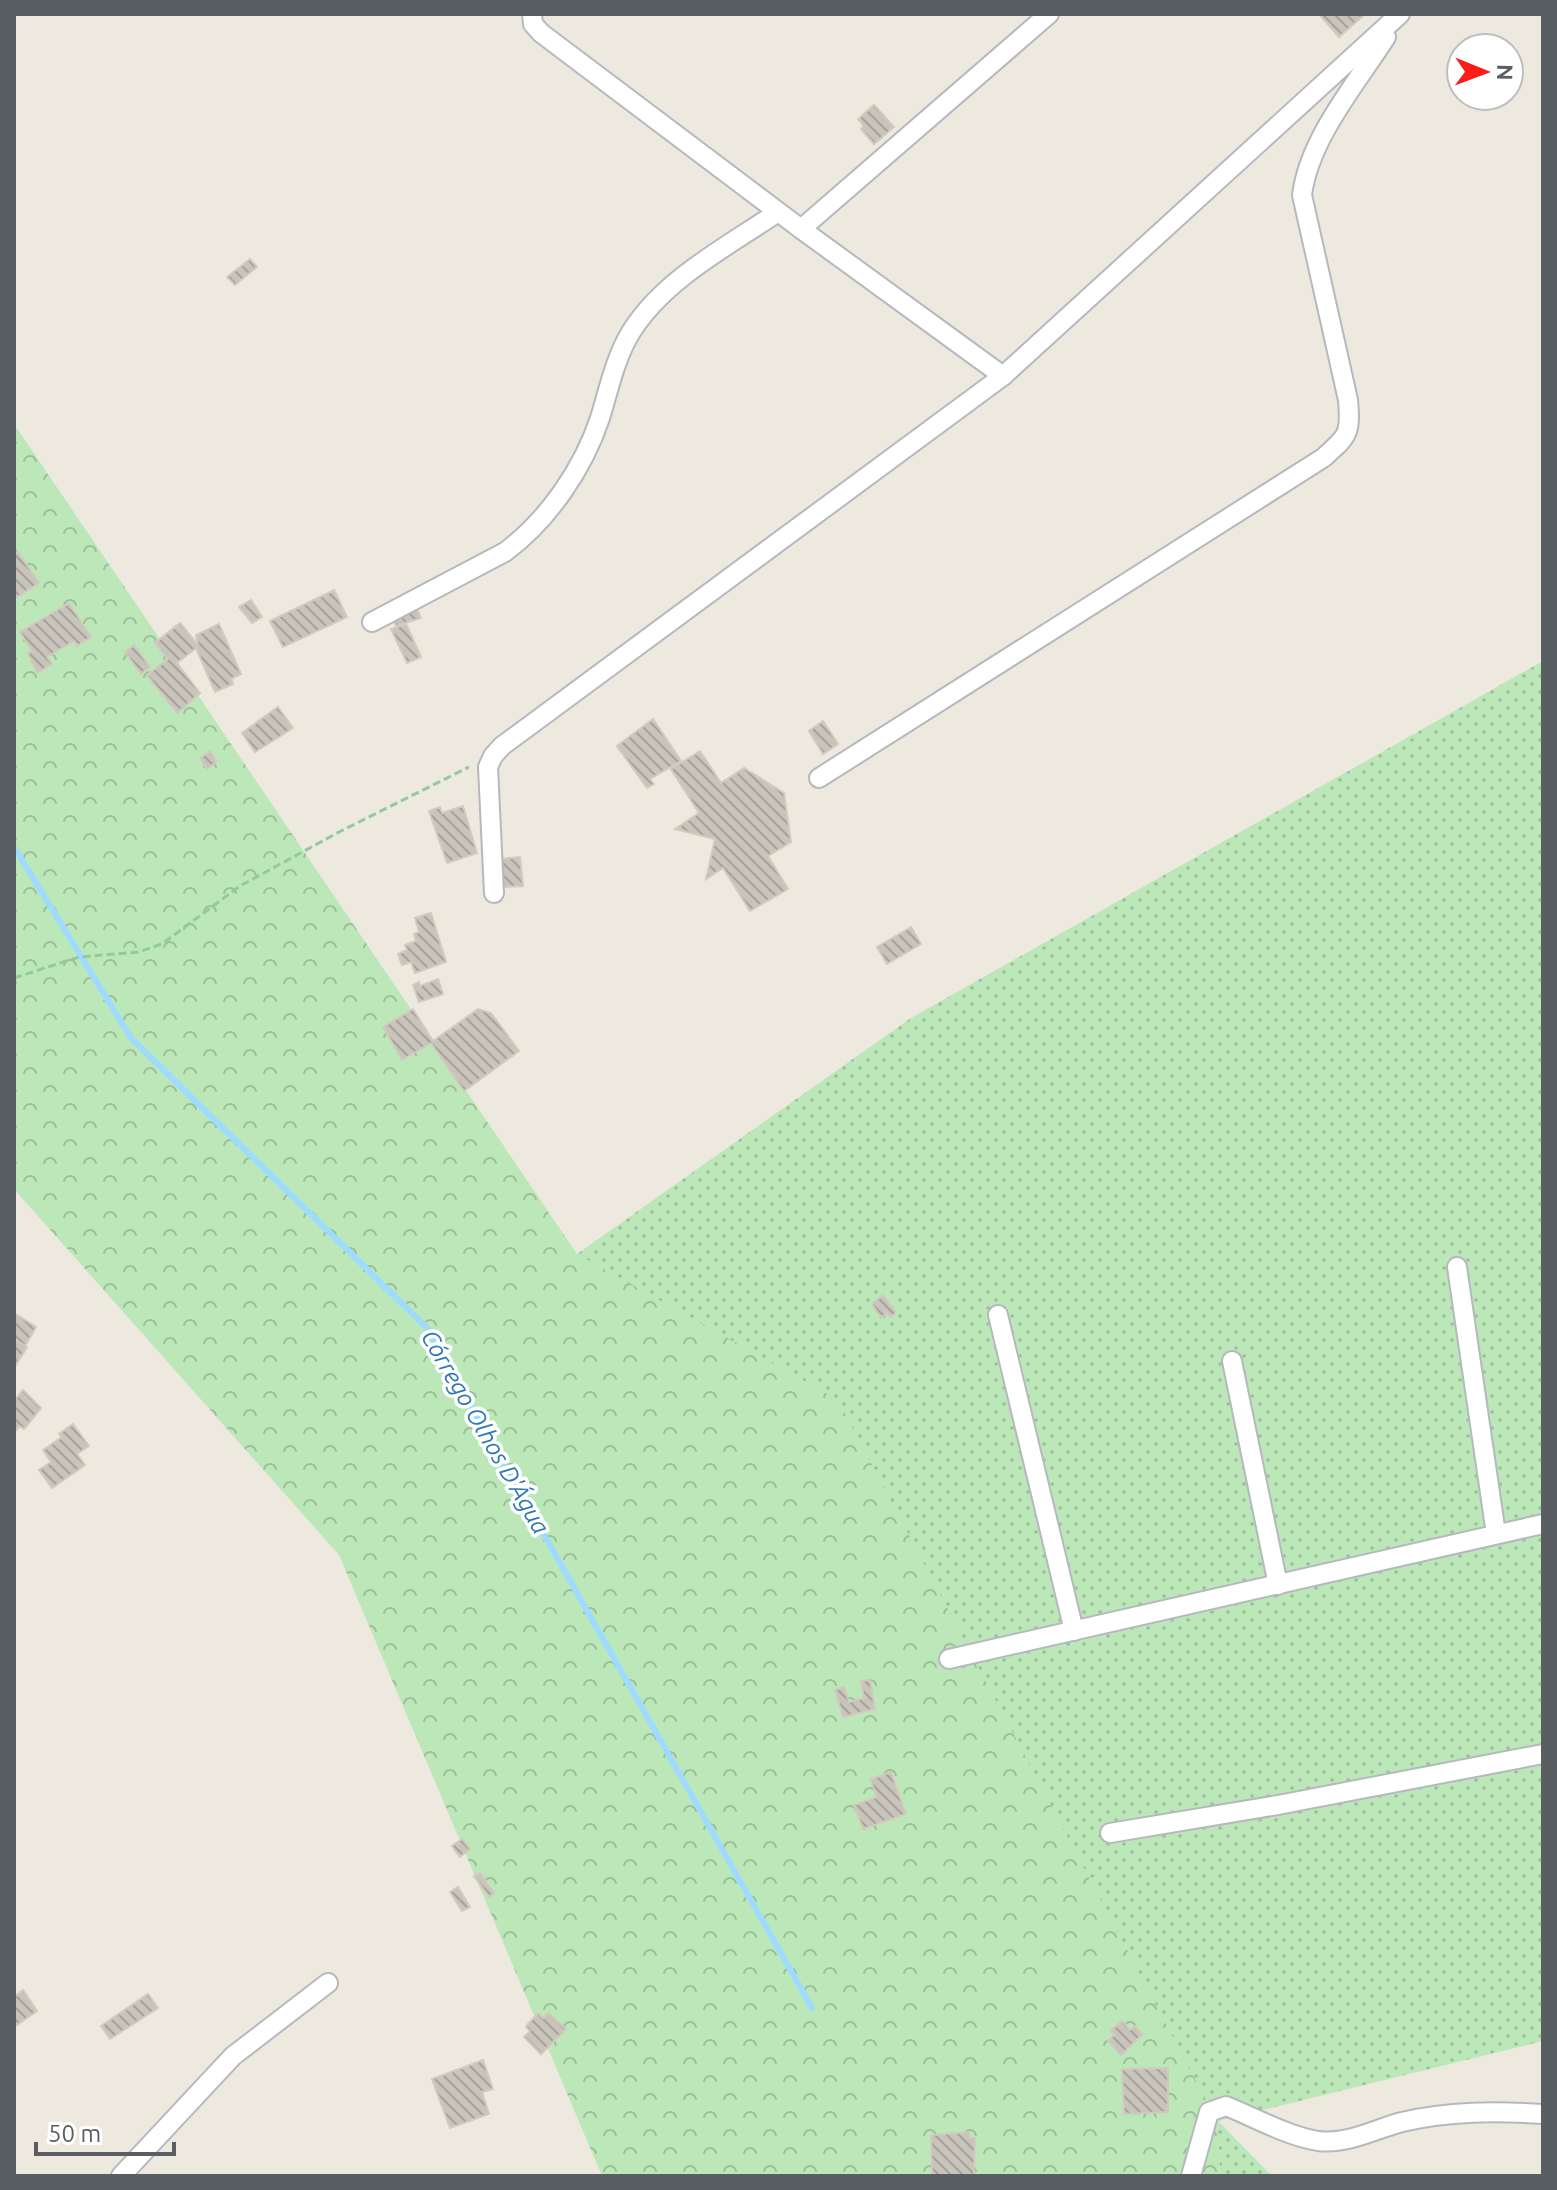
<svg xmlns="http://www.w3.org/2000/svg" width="1557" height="2190" font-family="Ubuntu,sans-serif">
  <defs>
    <pattern id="grass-dots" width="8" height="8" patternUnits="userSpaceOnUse" patternTransform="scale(2)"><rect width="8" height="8" fill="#bce8b9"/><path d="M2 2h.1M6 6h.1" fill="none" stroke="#9cbf9a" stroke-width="1.8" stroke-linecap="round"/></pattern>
    <pattern id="forest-crowns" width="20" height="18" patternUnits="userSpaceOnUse" patternTransform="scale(2)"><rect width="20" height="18" fill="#bce8b9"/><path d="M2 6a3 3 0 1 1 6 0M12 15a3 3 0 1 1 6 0" fill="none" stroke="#9cbf9a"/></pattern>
    <pattern id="building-back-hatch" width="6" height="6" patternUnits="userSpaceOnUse" patternTransform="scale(2)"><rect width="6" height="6" fill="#c8c4bc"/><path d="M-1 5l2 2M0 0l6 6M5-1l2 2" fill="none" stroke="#a5a29c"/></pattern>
  </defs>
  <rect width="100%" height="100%" fill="#ede9df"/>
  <path fill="url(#grass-dots)" d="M 1543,661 L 1543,2041 L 1218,2121 L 1272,2176 L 1220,2176 L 1217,2121 L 577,1254 L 911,1018 Z"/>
  <path fill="url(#forest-crowns)" d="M 14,424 L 577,1254 L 838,1400 L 1217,2121 L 1220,2176 L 602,2176 L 339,1555 L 14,1189 Z"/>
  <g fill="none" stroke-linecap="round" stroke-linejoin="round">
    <path stroke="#9edbff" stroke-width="6" d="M 14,847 L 131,1038 L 427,1328 L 812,2008"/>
  </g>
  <g fill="url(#building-back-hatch)" stroke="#d2cabd" stroke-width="2">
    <path d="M 1319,14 L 1365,14 L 1339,37 Z"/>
    <path d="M 874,105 L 894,127 L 874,144 L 861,129 L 864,126 L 858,119 Z"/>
    <path d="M 250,259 L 257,267 L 235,285 L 227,277 Z"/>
    <path d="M 18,552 L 39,583 L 14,599 L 14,555 Z"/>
    <path d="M 334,590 L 347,617 L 283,647 L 270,621 Z"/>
    <path d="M 251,600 L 262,617 L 252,623 L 239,607 Z"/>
    <path d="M 69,603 L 91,637 L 77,646 L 74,641 L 47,657 L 52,664 L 37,673 L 28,653 L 32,651 L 20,632 Z"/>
    <path d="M 416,607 L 421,618 L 396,626 L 393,618 Z"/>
    <path d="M 180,623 L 198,645 L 196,635 L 219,624 L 241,674 L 231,679 L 233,684 L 215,692 L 196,648 L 177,663 L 200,693 L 177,713 L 147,675 L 168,659 L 155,643 Z"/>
    <path d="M 406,624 L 421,657 L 407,663 L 391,629 Z"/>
    <path d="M 134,645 L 150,667 L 141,674 L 125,652 Z"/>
    <path d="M 278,707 L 293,728 L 255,752 L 242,733 Z"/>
    <path d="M 653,719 L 681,761 L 650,779 L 654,784 L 647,788 L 617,746 Z"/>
    <path d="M 823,721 L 838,744 L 823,754 L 809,731 Z"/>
    <path d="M 210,751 L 217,762 L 207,769 L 200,758 Z"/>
    <path d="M 700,751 L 721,783 L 744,768 L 784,793 L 791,842 L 768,856 L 788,889 L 750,911 L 723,868 L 706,879 L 715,839 L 675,829 L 699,813 L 671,769 Z"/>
    <path d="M 463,806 L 477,853 L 447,863 L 429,811 L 440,807 L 442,813 Z"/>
    <path d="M 520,857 L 523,886 L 504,887 L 502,859 Z"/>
    <path d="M 431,913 L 446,962 L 415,973 L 411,962 L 402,965 L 398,954 L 407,950 L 405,945 L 416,941 L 414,934 L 419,932 L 415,918 Z"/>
    <path d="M 911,927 L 921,944 L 887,964 L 877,947 Z"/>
    <path d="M 438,979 L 443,994 L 419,1002 L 413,985 L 419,982 L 420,986 Z"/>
    <path d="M 413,1009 L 433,1041 L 478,1009 L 491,1013 L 519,1051 L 464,1091 L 431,1043 L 402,1060 L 383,1027 Z"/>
    <path d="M 883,1295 L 896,1313 L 890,1317 L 887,1313 L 881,1318 L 872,1304 Z"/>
    <path d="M 14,1313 L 36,1327 L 25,1346 L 14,1339 Z"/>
    <path d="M 14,1339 L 27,1347 L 14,1368 Z"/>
    <path d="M 23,1390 L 41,1408 L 24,1429 L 20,1426 L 16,1430 L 14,1428 L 14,1401 Z"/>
    <path d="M 73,1424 L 89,1446 L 77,1454 L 85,1465 L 52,1488 L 39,1470 L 51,1462 L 43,1450 L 62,1437 L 59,1434 Z"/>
    <path d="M 870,1680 L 875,1709 L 843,1717 L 835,1690 L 844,1687 L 849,1702 L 864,1698 L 861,1681 Z"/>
    <path d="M 891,1772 L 906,1814 L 863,1829 L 854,1805 L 877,1797 L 870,1779 Z"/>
    <path d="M 462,1839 L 470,1849 L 460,1857 L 452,1846 Z"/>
    <path d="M 480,1873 L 494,1893 L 489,1897 L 474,1876 Z"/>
    <path d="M 458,1887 L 470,1907 L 462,1911 L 450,1892 Z"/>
    <path d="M 23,1990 L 37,2011 L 14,2027 L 14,1997 Z"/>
    <path d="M 148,1994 L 158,2008 L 110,2039 L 101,2026 Z"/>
    <path d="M 538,2013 L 543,2018 L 548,2013 L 566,2029 L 541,2054 L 524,2037 L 530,2031 L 526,2027 L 527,2025 Z"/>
    <path d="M 1122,2021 L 1130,2030 L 1135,2026 L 1143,2034 L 1121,2055 L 1108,2041 L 1114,2035 L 1110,2031 Z"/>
    <path d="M 483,2060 L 493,2089 L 482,2092 L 489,2114 L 450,2128 L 432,2079 Z"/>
    <path d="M 1168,2068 L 1168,2112 L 1124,2114 L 1122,2069 Z"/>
    <path d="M 969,2132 L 970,2138 L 975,2138 L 974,2176 L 932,2176 L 931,2135 Z"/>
  </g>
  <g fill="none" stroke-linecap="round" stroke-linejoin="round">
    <defs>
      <g id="minor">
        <path d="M 532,14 L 533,24 L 541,33 L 801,229"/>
        <path d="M 1003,376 L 801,229 L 1049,14"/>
        <path d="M 372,622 L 505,552 C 548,520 583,469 600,418 C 609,389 615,358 631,332 C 664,279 728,246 778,212"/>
        <path d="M 819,778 L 1323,458 C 1348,436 1351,434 1348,400 L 1302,195 C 1309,139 1356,84 1386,37"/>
        <path d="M 494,893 L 488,767 L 493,756 L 502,746 L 1003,376 L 1400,14"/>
        <path d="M 1457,1267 L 1496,1534"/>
        <path d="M 998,1315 L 1074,1631"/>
        <path d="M 1232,1361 L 1278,1585"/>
        <path d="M 949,1659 L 1543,1524"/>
        <path d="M 1110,1833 L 1278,1805 L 1543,1754"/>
        <path d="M 121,2176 L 233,2056 L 328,1983"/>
        <path d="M 1191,2176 L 1209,2112 L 1226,2106 C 1256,2118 1287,2136 1318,2141 C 1347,2145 1375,2129 1402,2122 C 1449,2111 1495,2111 1543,2114"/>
      </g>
    </defs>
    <use href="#minor" stroke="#b5b9be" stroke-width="22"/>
    <path stroke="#92ca9d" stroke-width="3" stroke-dasharray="8 4" stroke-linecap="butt" d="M 14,978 L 79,957 L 138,952 L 162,944 L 240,886 L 339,832 L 469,767"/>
    <use href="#minor" stroke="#fff" stroke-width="18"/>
  </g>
  <g text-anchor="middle" stroke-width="7" stroke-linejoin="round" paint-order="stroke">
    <g font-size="24" font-style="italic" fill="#3078b1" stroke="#fff">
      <text transform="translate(485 1432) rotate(60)" y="8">Córrego Olhos D'Água</text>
    </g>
  </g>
  <rect width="1557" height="2190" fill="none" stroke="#585e62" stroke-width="32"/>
  <g transform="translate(1485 72) rotate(91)"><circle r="38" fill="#ffffff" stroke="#bcbfc0" stroke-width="2"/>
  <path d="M0-6L14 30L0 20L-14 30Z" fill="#fa1c19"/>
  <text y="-12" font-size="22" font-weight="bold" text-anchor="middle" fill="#585e62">N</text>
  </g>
  <path d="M36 2142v12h138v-12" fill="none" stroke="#585e62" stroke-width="4"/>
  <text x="48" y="2142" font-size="24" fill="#585e62" stroke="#ffffff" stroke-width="6" paint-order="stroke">50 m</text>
</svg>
